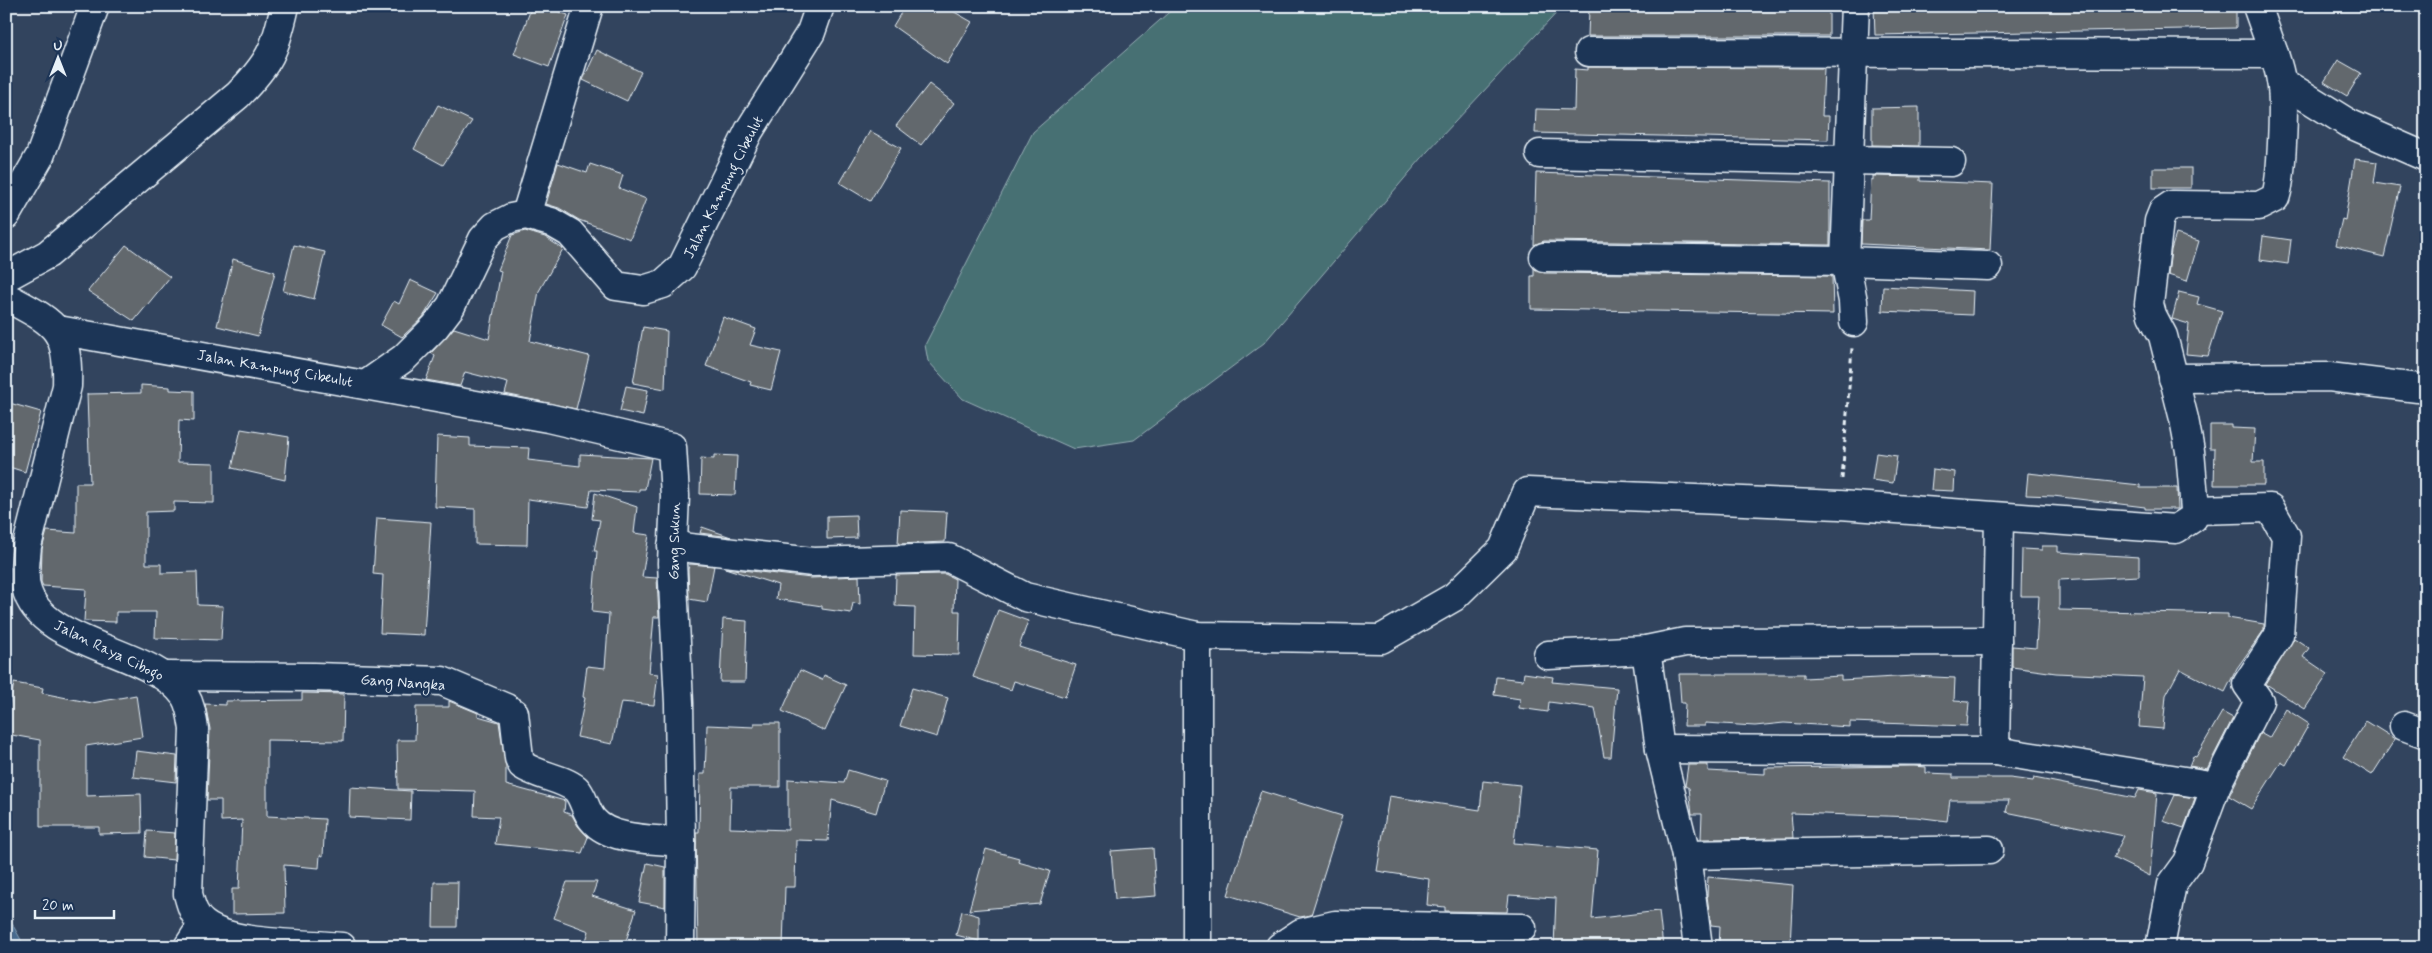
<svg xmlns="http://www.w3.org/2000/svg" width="2432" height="953" font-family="Mynerve,sans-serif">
  <rect width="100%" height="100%" fill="#32445e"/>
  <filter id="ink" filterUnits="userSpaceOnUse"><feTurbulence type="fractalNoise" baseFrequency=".02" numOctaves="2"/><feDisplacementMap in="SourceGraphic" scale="10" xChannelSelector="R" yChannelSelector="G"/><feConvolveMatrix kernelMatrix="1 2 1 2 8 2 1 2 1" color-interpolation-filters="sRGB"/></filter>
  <g filter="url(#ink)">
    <path fill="#476f73" stroke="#98b0b6" d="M 1176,6 L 1563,6 L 1427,152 L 1264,343 L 1134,440 L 1074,449 L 963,399 L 928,361 L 925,345 L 1033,132 Z"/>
    <path fill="#476b8e" stroke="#87a1b8" d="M 6,913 L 25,947 L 6,947 Z"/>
    <g fill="#62686d" stroke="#e8f1f8">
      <path d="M 532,6 L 543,6 L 568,15 L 549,67 L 514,54 Z"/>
      <path d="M 905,6 L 944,6 L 972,22 L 947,64 L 893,26 Z"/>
      <path d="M 1874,6 L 2236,6 L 2236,28 L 1875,35 Z"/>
      <path d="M 1589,9 L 1829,11 L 1829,36 L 1588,36 Z"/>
      <path d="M 597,50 L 641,72 L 627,101 L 583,80 Z"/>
      <path d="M 2338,60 L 2361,73 L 2347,96 L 2324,82 Z"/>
      <path d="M 1588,67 L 1824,68 L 1822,116 L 1829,116 L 1828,140 L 1535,133 L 1536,109 L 1574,110 L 1575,69 L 1588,70 Z"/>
      <path d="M 929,84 L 954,103 L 921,145 L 896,126 Z"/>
      <path d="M 438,105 L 472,121 L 443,165 L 414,149 Z"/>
      <path d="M 1919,107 L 1919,146 L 1872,145 L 1872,108 Z"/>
      <path d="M 870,131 L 901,148 L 870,201 L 840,183 Z"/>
      <path d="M 2355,159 L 2377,162 L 2374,183 L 2400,187 L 2384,257 L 2336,245 L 2342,219 L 2345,220 Z"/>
      <path d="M 558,163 L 587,173 L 590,164 L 623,175 L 619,188 L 646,199 L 630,239 L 579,220 L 559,208 L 546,204 Z"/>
      <rect x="2153" y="168" width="38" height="20"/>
      <path d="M 1536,173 L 1830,183 L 1830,245 L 1544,241 L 1534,245 Z"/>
      <path d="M 1873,176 L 1920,177 L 1920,181 L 1993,184 L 1990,250 L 1861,244 L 1862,220 L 1869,220 L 1871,179 L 1873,180 Z"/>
      <path d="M 525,231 L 545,237 L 563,249 L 539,291 L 530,341 L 589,356 L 576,409 L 505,394 L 508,383 L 465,372 L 460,386 L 426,380 L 435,356 L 431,353 L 454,328 L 489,339 L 501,271 L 498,270 L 512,235 Z"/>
      <path d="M 2176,234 L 2199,241 L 2187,281 L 2168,275 L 2171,250 Z"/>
      <path d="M 2263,236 L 2291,240 L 2288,264 L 2260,260 Z"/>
      <path d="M 126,245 L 170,277 L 134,321 L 88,291 Z"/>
      <path d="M 294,245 L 325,252 L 314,299 L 283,291 Z"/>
      <path d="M 233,259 L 275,272 L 258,336 L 217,326 Z"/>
      <path d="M 1534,268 L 1544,273 L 1832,276 L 1833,314 L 1531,309 L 1531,276 L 1534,276 Z"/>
      <path d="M 410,280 L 438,293 L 423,317 L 402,337 L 381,325 L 394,301 L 399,304 Z"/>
      <path d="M 1883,286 L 1973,291 L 1972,315 L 1882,311 Z"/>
      <path d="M 2179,292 L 2199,297 L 2197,304 L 2222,311 L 2208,356 L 2186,354 L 2189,324 L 2172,319 Z"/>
      <path d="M 723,317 L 756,329 L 750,345 L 781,352 L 771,390 L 750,385 L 751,382 L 706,366 Z"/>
      <path d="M 643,327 L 667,331 L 665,389 L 633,383 Z"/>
      <path d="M 141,385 L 170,387 L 170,390 L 194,391 L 194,421 L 179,420 L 178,462 L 214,463 L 214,503 L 174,502 L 174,511 L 146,512 L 146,564 L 161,564 L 161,573 L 197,572 L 198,605 L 223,606 L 221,640 L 155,638 L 156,612 L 116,612 L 116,622 L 84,621 L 86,589 L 43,586 L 41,582 L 42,549 L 47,531 L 76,533 L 76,483 L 90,483 L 87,394 L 141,393 Z"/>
      <path d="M 626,386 L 648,390 L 643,416 L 620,411 Z"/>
      <path d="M 6,402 L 41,412 L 25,472 L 6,466 Z"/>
      <path d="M 2210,425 L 2232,425 L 2232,428 L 2255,429 L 2253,462 L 2264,462 L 2264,485 L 2214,485 L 2215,448 L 2210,448 Z"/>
      <path d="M 241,429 L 289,437 L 285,480 L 232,468 Z"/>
      <path d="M 437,436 L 470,438 L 470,446 L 529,448 L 528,460 L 580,466 L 580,454 L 651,458 L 645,489 L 639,489 L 639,492 L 591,490 L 588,507 L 528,499 L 527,545 L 475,544 L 475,509 L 435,507 Z"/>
      <path d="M 1876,453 L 1897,456 L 1893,483 L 1872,480 Z"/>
      <path d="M 714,455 L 737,456 L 735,495 L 700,494 L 701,458 L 714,459 Z"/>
      <path d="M 1933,469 L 1955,472 L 1954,491 L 1931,490 Z"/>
      <path d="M 2028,473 L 2140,485 L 2140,488 L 2177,488 L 2178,509 L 2145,509 L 2145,507 L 2053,496 L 2026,495 Z"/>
      <path d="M 595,493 L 637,507 L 634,533 L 649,535 L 642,577 L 657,578 L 659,617 L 654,617 L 649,673 L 658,674 L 654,705 L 621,702 L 612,744 L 577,737 L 585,698 L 583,697 L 587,666 L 605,668 L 609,614 L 592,612 L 597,551 L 594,551 L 600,520 L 592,519 Z"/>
      <path d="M 900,510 L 947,512 L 945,542 L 898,544 Z"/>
      <path d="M 856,515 L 857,538 L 827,539 L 827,516 Z"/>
      <path d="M 377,518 L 431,522 L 424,635 L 380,633 L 383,575 L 373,574 Z"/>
      <path d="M 702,527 L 731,537 L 700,533 Z"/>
      <path d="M 2042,546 L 2058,546 L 2058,552 L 2139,557 L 2139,576 L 2059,580 L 2059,610 L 2228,614 L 2228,618 L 2264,624 L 2264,630 L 2237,668 L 2225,692 L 2180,669 L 2166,695 L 2163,729 L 2139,727 L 2143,677 L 2056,673 L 2012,667 L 2012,646 L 2036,648 L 2039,596 L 2021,596 L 2022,549 L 2042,550 Z"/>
      <path d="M 690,564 L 714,566 L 707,602 L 689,599 L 688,569 Z"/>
      <path d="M 725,568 L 811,578 L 859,576 L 860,604 L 853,603 L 851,613 L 822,609 L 822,606 L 776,599 L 778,585 Z"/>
      <path d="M 945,574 L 955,579 L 954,611 L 960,611 L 959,655 L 914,654 L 915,607 L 895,606 L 896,575 Z"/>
      <path d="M 998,610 L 1028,621 L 1019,647 L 1076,665 L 1065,697 L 1014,681 L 1011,690 L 973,677 Z"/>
      <path d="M 723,619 L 747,621 L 745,682 L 720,682 Z"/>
      <path d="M 2294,638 L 2309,648 L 2303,657 L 2328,674 L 2305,709 L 2266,684 Z"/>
      <path d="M 800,670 L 822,680 L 824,675 L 846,685 L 825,731 L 782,711 Z"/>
      <path d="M 1524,673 L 1553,677 L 1552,682 L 1617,688 L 1611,757 L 1604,757 L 1595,708 L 1549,702 L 1548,712 L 1519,708 L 1520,699 L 1494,695 L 1496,677 L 1523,680 Z"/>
      <path d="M 1679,674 L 1804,674 L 1804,678 L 1841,676 L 1841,680 L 1914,676 L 1955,678 L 1954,701 L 1969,702 L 1967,726 L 1850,722 L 1850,727 L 1784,723 L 1755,726 L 1705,723 L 1705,726 L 1684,726 L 1685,703 L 1681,703 Z"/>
      <path d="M 14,683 L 43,688 L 42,693 L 92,703 L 136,695 L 142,737 L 86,746 L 86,796 L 141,794 L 142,833 L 99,834 L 99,827 L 40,827 L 40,740 L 6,734 L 6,721 Z"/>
      <path d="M 912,688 L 948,698 L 937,737 L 900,726 Z"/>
      <path d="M 302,693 L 344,694 L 343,741 L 267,740 L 267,816 L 325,819 L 323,856 L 320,855 L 319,868 L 284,865 L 285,913 L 232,914 L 232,889 L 239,889 L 242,820 L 221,821 L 221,800 L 207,800 L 210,729 L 205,704 L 226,705 L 226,701 L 302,700 Z"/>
      <path d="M 449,701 L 478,713 L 478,716 L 499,722 L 506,768 L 506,785 L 565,801 L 564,812 L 572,815 L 578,826 L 588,837 L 582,853 L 495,844 L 499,817 L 474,816 L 475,791 L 398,789 L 397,740 L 415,740 L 416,707 L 449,707 Z"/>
      <path d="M 2286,709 L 2309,724 L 2286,765 L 2281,762 L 2251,809 L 2229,796 L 2260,733 L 2269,738 Z"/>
      <path d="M 2222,712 L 2233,718 L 2207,769 L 2189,766 L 2193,756 L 2196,757 Z"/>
      <path d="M 2366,721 L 2395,739 L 2372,775 L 2343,757 Z"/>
      <path d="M 754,723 L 780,723 L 780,787 L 731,787 L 730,828 L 788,830 L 788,779 L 844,783 L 848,770 L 885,781 L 876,813 L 832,800 L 828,841 L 796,840 L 795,887 L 785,887 L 783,947 L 698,947 L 696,832 L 699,832 L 700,774 L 705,774 L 707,725 L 754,727 Z"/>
      <path d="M 136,751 L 177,756 L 176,782 L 133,777 Z"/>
      <path d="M 1688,765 L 1708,765 L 1708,771 L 1765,774 L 1765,768 L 1914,766 L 1926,767 L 1926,773 L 1953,774 L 1953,778 L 2010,778 L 2033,781 L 2034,778 L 2135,798 L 2139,790 L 2157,793 L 2150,876 L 2113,858 L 2124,836 L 2006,812 L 2009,800 L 1950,800 L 1947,821 L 1916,817 L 1791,813 L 1793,838 L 1701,839 L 1702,814 L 1692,814 L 1689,788 L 1685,786 Z"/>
      <path d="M 1483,781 L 1520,785 L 1514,843 L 1598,850 L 1592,919 L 1659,911 L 1663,947 L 1554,947 L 1556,898 L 1509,895 L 1507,912 L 1445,911 L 1445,907 L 1427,905 L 1429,879 L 1377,871 L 1389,796 L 1480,810 Z"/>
      <path d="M 350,787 L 411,791 L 410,820 L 349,817 Z"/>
      <path d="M 1261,791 L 1342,816 L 1311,915 L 1300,917 L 1228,895 Z"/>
      <path d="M 2175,795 L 2195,798 L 2184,828 L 2163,821 Z"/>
      <path d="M 147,831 L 175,833 L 174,860 L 145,857 Z"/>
      <path d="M 1153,848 L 1156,896 L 1115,899 L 1111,851 Z"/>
      <path d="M 986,849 L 1019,858 L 1018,862 L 1050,871 L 1040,904 L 969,910 Z"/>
      <path d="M 647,863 L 665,867 L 665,907 L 639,902 Z"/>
      <path d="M 1708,877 L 1793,885 L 1790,947 L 1719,947 L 1720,926 L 1711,925 L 1707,896 Z"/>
      <path d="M 434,882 L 458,882 L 457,927 L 433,927 Z"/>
      <path d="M 567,882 L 597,882 L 592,896 L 636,910 L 624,947 L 584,947 L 589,931 L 554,918 Z"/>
      <path d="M 962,911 L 979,916 L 979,941 L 956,935 Z"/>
    </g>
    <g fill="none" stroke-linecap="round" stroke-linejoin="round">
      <defs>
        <g id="minor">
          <path d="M 2257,6 L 2274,54"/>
          <path d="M 2282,82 L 2348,123 L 2426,157"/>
          <path d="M 1540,154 L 1951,162"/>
          <path d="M 6,215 L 40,156 L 95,6"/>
          <path d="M 526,215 L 589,6"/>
          <path d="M 1544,257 L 1845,261 L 1988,266"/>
          <path d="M 6,277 L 48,254 L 238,95 C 270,62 275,51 285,6"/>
          <path d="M 6,297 C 54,323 69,327 67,386 L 27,546 C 26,559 23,574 26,587 C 39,647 152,648 185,696 C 191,706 192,717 194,729 L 188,894 C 191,905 194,917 204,924 C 232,946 305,943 342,947"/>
          <path d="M 1854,322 L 1853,301 L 1845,261 L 1855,6"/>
          <path d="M 58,330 L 548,418 L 672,447 L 675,496 L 672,563 L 679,703 L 681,842 L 680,947"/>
          <path d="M 2173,378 L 2329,377 L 2426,389"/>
          <path d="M 367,384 L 404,358 L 435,327 L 451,306 L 483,239 L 495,226 L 511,218 L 526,215 L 551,222 L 570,233 L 616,286 L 643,290 L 663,284 L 682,267 L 749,131 L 811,32 L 820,6"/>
          <path d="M 672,546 L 813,562 L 949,558 L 1025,597 L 1197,636 L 1381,639 L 1454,597 L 1503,549 L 1527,492 L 1840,505 L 2176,529 L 2193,518 L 2195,510 L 2190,451 L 2184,419 L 2163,336 L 2152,315 L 2149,304 L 2159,221 L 2163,211 L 2172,205 L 2259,206 L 2275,198 C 2282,183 2285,99 2281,81 C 2280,72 2277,63 2274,54 L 1589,52"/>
          <path d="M 1197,636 L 1197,947"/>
          <path d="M 1646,650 L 1660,749 L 1686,855 L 1698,947"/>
          <path d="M 1548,655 L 1646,650 L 1685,642 L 1997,641"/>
          <path d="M 166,676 L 314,677 L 442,681 L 506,708 L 514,713 L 519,758 L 522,765 C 538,776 563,778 576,789 C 584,797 585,811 593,820 C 610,841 655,839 681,842"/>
          <path d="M 2404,726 L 2426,734"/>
          <path d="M 1660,749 L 1995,751 L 2216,786"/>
          <path d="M 1995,751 L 1999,517"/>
          <path d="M 1686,855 L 1989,850"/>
          <path d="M 188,947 L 203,924"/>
          <path d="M 1280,947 L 1301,933 L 1335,925 L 1522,928"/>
          <path d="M 2160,947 L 2172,884 L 2188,862 L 2216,786 L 2259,701 L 2247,684 L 2279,635 L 2286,536 L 2270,508 L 2195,510"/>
        </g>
      </defs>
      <use href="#minor" stroke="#e8f1f8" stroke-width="31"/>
      <path stroke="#e8f1f8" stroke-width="3" stroke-dasharray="5 4" stroke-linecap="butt" d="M 1842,479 L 1852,348"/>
      <use href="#minor" stroke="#1d3557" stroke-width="28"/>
    </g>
  </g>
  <g text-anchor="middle" stroke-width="4.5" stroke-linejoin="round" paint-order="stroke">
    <g font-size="15" fill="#e8f1f8" stroke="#1d3557">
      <text transform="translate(723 187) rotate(-63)" y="5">Jalan Kampung Cibeulut</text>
      <text transform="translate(275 368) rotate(10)" y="5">Jalan Kampung Cibeulut</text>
      <text transform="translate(674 541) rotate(-89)" y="5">Gang Sukun</text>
      <text transform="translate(109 650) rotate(26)" y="5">Jalan Raya Cibogo</text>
      <text transform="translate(403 682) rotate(4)" y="5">Gang Nangka</text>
    </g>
  </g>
  <rect width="2432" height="953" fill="none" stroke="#1d3557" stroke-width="25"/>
  <rect x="12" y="12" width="2407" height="928" fill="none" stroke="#e8f1f8" stroke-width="2" filter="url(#ink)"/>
  <g transform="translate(58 58)" stroke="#1d3557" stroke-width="4" paint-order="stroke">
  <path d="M0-4L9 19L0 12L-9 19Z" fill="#e8f1f8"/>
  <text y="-8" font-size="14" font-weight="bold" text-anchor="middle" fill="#e8f1f8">U</text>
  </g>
  <path d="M35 910v8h79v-8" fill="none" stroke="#e8f1f8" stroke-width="2.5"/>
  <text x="42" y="910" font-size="15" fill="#e8f1f8" stroke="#1d3557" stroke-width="4" paint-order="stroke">20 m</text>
</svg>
